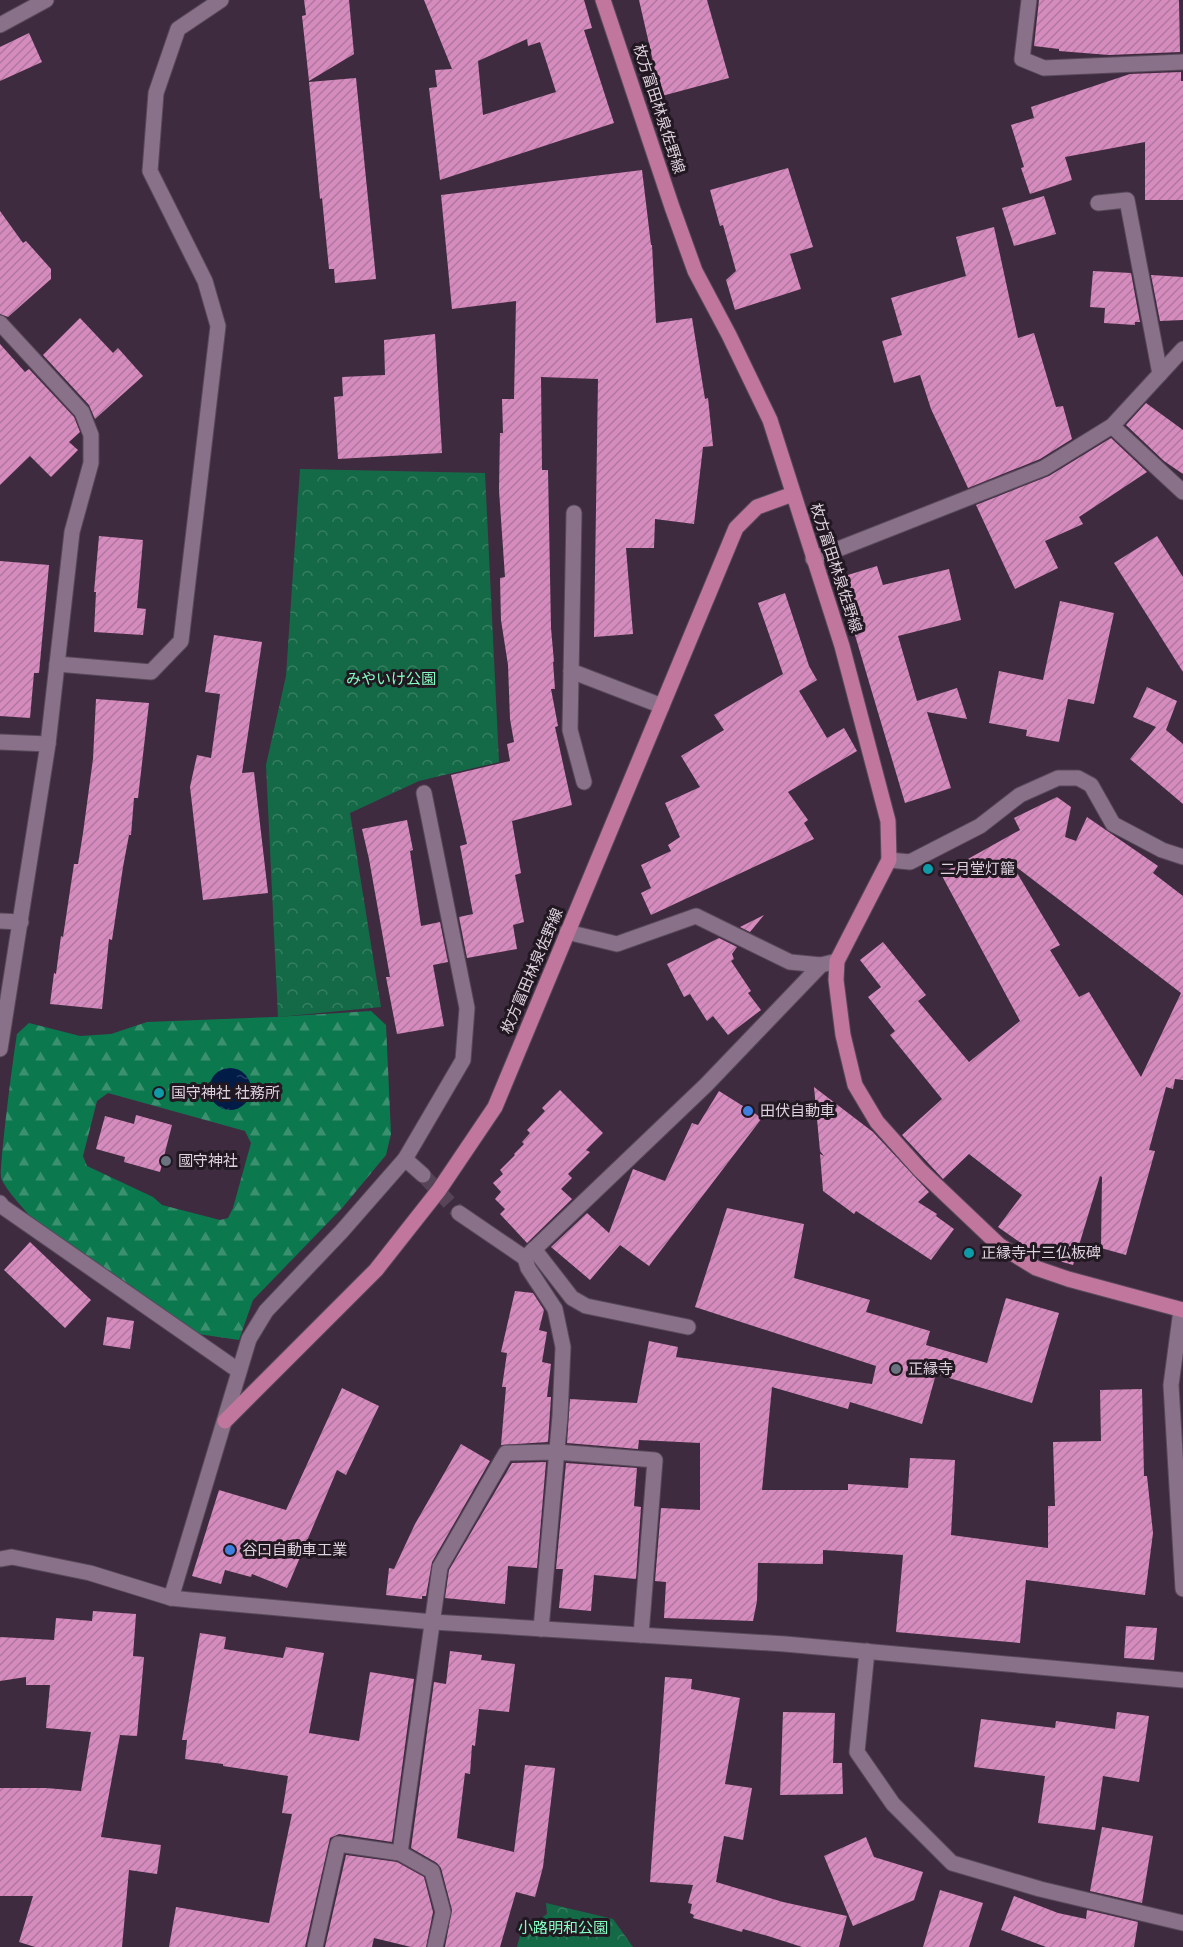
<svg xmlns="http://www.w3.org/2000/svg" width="1183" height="1947" font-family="'Varela Round','Noto Sans JP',sans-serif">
  <defs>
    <pattern id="forest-firs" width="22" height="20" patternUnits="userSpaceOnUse" patternTransform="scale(1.5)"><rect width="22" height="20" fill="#0c784e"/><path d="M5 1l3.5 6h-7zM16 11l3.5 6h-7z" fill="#3b906f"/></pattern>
    <pattern id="park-crowns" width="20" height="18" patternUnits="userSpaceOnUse" patternTransform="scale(1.5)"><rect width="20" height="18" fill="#146a46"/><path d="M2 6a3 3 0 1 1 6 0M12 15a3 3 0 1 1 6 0" fill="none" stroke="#367e60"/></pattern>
    <pattern id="water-ripples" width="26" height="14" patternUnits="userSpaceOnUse" patternTransform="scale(1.5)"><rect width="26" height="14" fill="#021c48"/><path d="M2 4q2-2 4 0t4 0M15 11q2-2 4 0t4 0" fill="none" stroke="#263c62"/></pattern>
    <pattern id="building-hatch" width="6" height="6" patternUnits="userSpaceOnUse" patternTransform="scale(1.5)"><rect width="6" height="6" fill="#d58bbd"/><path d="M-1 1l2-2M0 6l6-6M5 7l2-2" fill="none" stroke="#b0789e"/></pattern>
  </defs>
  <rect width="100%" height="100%" fill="#3f2b40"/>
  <path fill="url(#forest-firs)" fill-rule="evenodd" d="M 371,1011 L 386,1025 L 391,1134 L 386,1155 L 343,1207 L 253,1300 L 239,1340 L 198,1334 L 32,1219 C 22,1206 8,1193 1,1178 C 0,1160 13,1058 17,1034 L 29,1023 L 80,1036 L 111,1034 L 147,1022 L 275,1017 ZM 108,1093 L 245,1131 L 251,1143 L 233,1208 L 228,1218 L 220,1220 L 162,1205 L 153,1197 L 87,1166 L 83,1156 L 97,1101 Z"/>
  <g fill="url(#park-crowns)">
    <path d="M 300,469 L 485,473 L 499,762 L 419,781 L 350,813 L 381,1007 L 278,1017 L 266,765 L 286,676 Z"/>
    <path d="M 546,1903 L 613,1919 L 633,1947 L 517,1947 L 521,1932 L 547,1914 Z"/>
  </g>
  <circle fill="url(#water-ripples)" cx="230" cy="1089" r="21"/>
  <g fill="url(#building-hatch)" fill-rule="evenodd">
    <path d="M 304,0 L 349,0 L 354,54 L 309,81 L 302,16 L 306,15 Z"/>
    <path d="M 424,0 L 584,0 L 592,28 L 584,30 L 614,123 L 440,180 L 429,88 L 437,87 L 435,70 L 452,69 ZM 527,39 L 528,46 L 540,42 L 556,92 L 483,115 L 478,61 Z"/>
    <path d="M 639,0 L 707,0 L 729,78 L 658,97 L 651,71 L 655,70 Z"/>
    <path d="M 1039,0 L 1179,0 L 1180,52 L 1109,55 L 1059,51 L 1059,49 L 1034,46 Z"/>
    <path d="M 29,33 L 42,62 L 0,81 L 0,47 Z"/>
    <path d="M 1181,72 L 1181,81 L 1183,81 L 1183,200 L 1145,200 L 1145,142 L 1065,157 L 1072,180 L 1030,194 L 1021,168 L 1024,167 L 1011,125 L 1034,118 L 1031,107 L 1130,74 Z"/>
    <path d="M 356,78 L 376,279 L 335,283 L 334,269 L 329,269 L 322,198 L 320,199 L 309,82 Z"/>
    <path d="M 788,168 L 813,247 L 790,254 L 801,289 L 735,310 L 726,280 L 736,271 L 723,225 L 720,226 L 710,190 Z"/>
    <path d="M 642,170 L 651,245 L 652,245 L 656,323 L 692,318 L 705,399 L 708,398 L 713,446 L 703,447 L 694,524 L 655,519 L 654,548 L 626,548 L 633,634 L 594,637 L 598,379 L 541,377 L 542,470 L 548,470 L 551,628 L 554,662 L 553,662 L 555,689 L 551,689 L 558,726 L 555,727 L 572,805 L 512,821 L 521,873 L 515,875 L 524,922 L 513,925 L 517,949 L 467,958 L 459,917 L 473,914 L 460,846 L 467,844 L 451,775 L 510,761 L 507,744 L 514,742 L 510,719 L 508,665 L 501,620 L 500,578 L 505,577 L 499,490 L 500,433 L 503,433 L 502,399 L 514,399 L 516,301 L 452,309 L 441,195 Z"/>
    <path d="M 1044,196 L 1056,234 L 1014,246 L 1002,208 Z"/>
    <path d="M 0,211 L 23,243 L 26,241 L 51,269 L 51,279 L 8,317 L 0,314 Z"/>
    <path d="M 994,227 L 1018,338 L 1034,333 L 1056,407 L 1063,406 L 1072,439 L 1040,459 L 968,488 L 931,409 L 920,375 L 894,383 L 882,341 L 902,335 L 891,298 L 966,276 L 956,237 Z"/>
    <path d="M 1093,271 L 1131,273 L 1140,322 L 1135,322 L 1135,325 L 1104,323 L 1105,308 L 1090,307 Z"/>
    <path d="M 1151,275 L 1183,277 L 1183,320 L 1160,321 Z"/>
    <path d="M 80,318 L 113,353 L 118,348 L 143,376 L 95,419 L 89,405 L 43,355 Z"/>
    <path d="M 435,334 L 442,453 L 338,459 L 334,397 L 343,396 L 342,377 L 385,375 L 384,340 Z"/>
    <path d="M 0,344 L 25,372 L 29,369 L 74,417 L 80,432 L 69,442 L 78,450 L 51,477 L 30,456 L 0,485 Z"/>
    <path d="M 1146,403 L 1183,430 L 1183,474 L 1164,461 L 1126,425 Z"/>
    <path d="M 1111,438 L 1147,472 L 1079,517 L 1083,524 L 1045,541 L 1058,568 L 1015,589 L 976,505 L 1049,476 Z"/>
    <path d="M 99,536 L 143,540 L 137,608 L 146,609 L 143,635 L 94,632 L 96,592 L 94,592 Z"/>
    <path d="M 1157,536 L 1183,577 L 1183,672 L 1114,563 Z"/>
    <path d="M 0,561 L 49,565 L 39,673 L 34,673 L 30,718 L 0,716 Z"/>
    <path d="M 877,566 L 883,585 L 949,569 L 961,620 L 898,636 L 917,701 L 957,688 L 967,719 L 927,712 L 951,788 L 905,803 L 838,578 Z"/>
    <path d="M 785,593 L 809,666 L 817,680 L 799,691 L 827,738 L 844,728 L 857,751 L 788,792 L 808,820 L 804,823 L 814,839 L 651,915 L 641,893 L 651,888 L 641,865 L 671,851 L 668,845 L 680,837 L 665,803 L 700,787 L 681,756 L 724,730 L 714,715 L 783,674 L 758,603 Z"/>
    <path d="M 1060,601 L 1114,613 L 1094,704 L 1068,699 L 1059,742 L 1026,736 L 1027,730 L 989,723 L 999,671 L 1043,680 Z"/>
    <path d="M 214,635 L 262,642 L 242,773 L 254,772 L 268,893 L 203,900 L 190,787 L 197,755 L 211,758 L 220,694 L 205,692 Z"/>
    <path d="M 1147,687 L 1177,701 L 1166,730 L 1183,744 L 1183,804 L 1130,759 L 1156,727 L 1133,717 Z"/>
    <path d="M 96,699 L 149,703 L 138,798 L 134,798 L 131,835 L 129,835 L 123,867 L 112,940 L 109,939 L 102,1009 L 50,1004 L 54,973 L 56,974 L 61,936 L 63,937 L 74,864 L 78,864 L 83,833 L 93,759 Z"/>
    <path d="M 1057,797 L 1071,807 L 1065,837 L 1076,841 L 1087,817 L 1158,866 L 1153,873 L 1183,896 L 1183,1080 L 1175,1079 L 1173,1089 L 1166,1087 L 1149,1150 L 1155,1151 L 1126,1255 L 1101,1248 L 1102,1177 L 1100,1176 L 1073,1265 L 1038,1255 L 998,1227 L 1022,1195 L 969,1154 L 943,1179 L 902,1135 L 942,1099 L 890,1035 L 895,1031 L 868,997 L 881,987 L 860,960 L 883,942 L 926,995 L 918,1001 L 969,1062 L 1020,1021 L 941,874 L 1020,830 L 1014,818 ZM 1011,863 L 1181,993 L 1141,1077 L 1089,992 L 1079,997 L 1050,950 L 1060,945 Z"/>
    <path d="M 407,820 L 413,850 L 410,851 L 421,926 L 440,922 L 448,962 L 433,965 L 444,1026 L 397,1034 L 386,977 L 390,977 L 369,859 L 362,829 Z"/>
    <path d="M 764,915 L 750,932 L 740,927 Z"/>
    <path d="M 719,938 L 737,947 L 732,954 L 734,959 L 731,961 L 751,991 L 748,993 L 761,1010 L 728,1035 L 713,1016 L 707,1021 L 690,994 L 684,997 L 667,964 Z"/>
    <path d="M 814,1087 L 873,1132 L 929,1192 L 918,1202 L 937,1214 L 936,1216 L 954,1229 L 931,1260 L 856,1211 L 854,1214 L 823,1191 L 820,1154 L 824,1156 L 820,1151 Z"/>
    <path d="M 560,1090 L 603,1133 L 586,1150 L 590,1152 L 568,1174 L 572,1178 L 561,1189 L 572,1199 L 527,1243 L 500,1214 L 505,1209 L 495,1199 L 501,1192 L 493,1183 L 503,1174 L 500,1170 L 515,1155 L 514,1154 L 524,1144 L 522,1142 L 530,1133 L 527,1130 L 545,1111 L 542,1108 Z"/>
    <path d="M 719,1091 L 762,1118 L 649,1266 L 620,1245 L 590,1280 L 551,1247 L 587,1213 L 609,1233 L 633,1169 L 665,1181 L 692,1123 L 698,1125 Z"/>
    <path d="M 136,1115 L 172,1125 L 160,1172 L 124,1162 L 125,1157 L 96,1149 L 105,1116 L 134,1124 Z"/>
    <path d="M 727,1208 L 804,1224 L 794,1278 L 870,1300 L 866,1312 L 930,1331 L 926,1345 L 987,1363 L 1006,1298 L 1059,1313 L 1032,1403 L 936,1374 L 922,1424 L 850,1402 L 848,1409 L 772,1387 L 762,1490 L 848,1490 L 848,1484 L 908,1488 L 910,1458 L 955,1460 L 951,1535 L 1048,1548 L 1048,1506 L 1055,1506 L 1053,1442 L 1101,1441 L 1100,1390 L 1142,1389 L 1144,1476 L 1147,1476 L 1153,1533 L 1145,1595 L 1026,1580 L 1020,1643 L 896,1632 L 903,1555 L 823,1550 L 823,1564 L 758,1563 L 757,1601 L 753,1621 L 664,1618 L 666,1582 L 655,1581 L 661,1508 L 700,1510 L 700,1443 L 639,1440 L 638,1449 L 567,1443 L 570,1399 L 637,1403 L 649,1341 L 678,1347 L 676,1357 L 872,1384 L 876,1366 L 695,1307 Z"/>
    <path d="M 30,1242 L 91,1300 L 65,1328 L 4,1270 Z"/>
    <path d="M 515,1291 L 533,1293 L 544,1310 L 539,1330 L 547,1332 L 542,1362 L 551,1364 L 547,1397 L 551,1397 L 548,1442 L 501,1445 L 506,1387 L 502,1387 L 507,1353 L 501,1352 Z"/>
    <path d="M 107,1317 L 134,1321 L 130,1349 L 103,1345 Z"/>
    <path d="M 342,1388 L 379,1406 L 346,1475 L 337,1470 L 287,1588 L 252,1574 L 251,1577 L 225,1570 L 221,1584 L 192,1576 L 219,1490 L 286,1510 Z"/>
    <path d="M 461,1444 L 490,1461 L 432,1562 L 426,1596 L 422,1596 L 422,1599 L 386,1595 L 389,1568 L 394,1569 L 415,1524 Z"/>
    <path d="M 546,1462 L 537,1568 L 508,1566 L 505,1604 L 445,1598 L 449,1570 L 512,1463 Z"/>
    <path d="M 566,1463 L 637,1468 L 634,1506 L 641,1507 L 636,1579 L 594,1575 L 591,1611 L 559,1608 L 563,1569 L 556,1569 Z"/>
    <path d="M 93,1611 L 136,1614 L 133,1656 L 144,1657 L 137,1736 L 120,1735 L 101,1837 L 161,1845 L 157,1874 L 129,1870 L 122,1947 L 35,1947 L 19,1942 L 33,1896 L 0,1896 L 0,1788 L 46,1788 L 81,1791 L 91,1732 L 46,1728 L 50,1685 L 26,1685 L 26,1677 L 0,1681 L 0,1637 L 54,1640 L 56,1618 L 92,1621 Z"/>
    <path d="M 1126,1626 L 1157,1628 L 1154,1660 L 1124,1658 Z"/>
    <path d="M 200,1633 L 226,1637 L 224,1649 L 283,1658 L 286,1647 L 324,1653 L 309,1733 L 359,1741 L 370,1672 L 414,1679 L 392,1842 L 339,1834 L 330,1838 L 305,1947 L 169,1947 L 176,1907 L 269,1923 L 292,1814 L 282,1813 L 288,1776 L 223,1766 L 223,1764 L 185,1759 L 187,1740 L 182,1740 Z"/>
    <path d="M 450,1651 L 482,1655 L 481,1660 L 515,1664 L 509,1712 L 479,1709 L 475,1746 L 472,1745 L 470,1774 L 465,1773 L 457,1838 L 514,1852 L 525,1765 L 555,1768 L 543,1867 L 535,1897 L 516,1892 L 500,1947 L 445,1947 L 452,1910 L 441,1868 L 437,1863 L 411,1848 L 434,1682 L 446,1684 Z"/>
    <path d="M 665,1677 L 692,1679 L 691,1689 L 740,1698 L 725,1784 L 752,1788 L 743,1840 L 724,1836 L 716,1882 L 783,1902 L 847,1916 L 839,1947 L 802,1947 L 768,1936 L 743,1929 L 742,1932 L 693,1918 L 694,1915 L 690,1913 L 692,1904 L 688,1903 L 693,1885 L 650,1882 Z"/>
    <path d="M 783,1712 L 835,1713 L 833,1763 L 842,1763 L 843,1794 L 780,1795 Z"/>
    <path d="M 1117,1712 L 1149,1716 L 1139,1782 L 1103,1776 L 1095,1830 L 1038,1823 L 1045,1776 L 974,1767 L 981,1719 L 1055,1728 L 1056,1721 L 1115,1729 Z"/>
    <path d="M 1102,1827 L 1153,1836 L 1142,1903 L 1090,1891 Z"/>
    <path d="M 866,1837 L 874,1857 L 923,1872 L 914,1900 L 853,1926 L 824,1856 Z"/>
    <path d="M 346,1855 L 397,1862 L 424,1877 L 433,1912 L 426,1947 L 411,1947 L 374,1938 L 372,1947 L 325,1947 Z"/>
    <path d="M 940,1890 L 983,1903 L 969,1947 L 923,1947 Z"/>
    <path d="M 1014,1896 L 1058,1913 L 1086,1919 L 1087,1910 L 1138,1922 L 1134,1947 L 1046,1947 L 1001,1930 Z"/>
  </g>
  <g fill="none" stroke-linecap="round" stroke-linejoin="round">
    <path stroke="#574458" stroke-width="15" stroke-dasharray="15 8" stroke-linecap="butt" d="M 423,1175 L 459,1213"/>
    <defs>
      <g id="minor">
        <path d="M 1029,0 L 1022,59 L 1044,68 L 1183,62"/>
        <path d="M 0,25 L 46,0"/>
        <path d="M 1098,203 L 1127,200 L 1160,374"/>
        <path d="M 0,323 L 82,412 L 91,435 L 91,463 L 72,532 L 48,744 L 0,1049"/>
        <path d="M 1112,426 L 1183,492"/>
        <path d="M 574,513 L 570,730 L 584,782"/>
        <path d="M 813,559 L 1044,468 L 1112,426 L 1183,349"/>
        <path d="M 57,664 L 151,672 L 181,641 L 218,326 L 205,281 L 150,171 L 156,93 L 178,29 L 221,0"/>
        <path d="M 571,671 L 662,706"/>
        <path d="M 0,742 L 48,744"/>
        <path d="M 889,860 L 910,862 L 980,826 L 1020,795 L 1058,778 L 1078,778 L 1091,785 L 1113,824 L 1162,850 L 1183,857"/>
        <path d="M 0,921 L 21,922"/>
        <path d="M 567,932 L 617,944 L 696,916 L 790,962 L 821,965"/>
        <path d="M 405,1159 L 423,1175"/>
        <path d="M 0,1203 L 3,1207 L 239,1371"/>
        <path d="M 459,1213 L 525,1258 L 706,1085 L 821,965 L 837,961"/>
        <path d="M 534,1249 L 572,1298 L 586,1306 L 688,1327"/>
        <path d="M 525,1258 L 528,1268 L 555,1309 L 563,1347 L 560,1416 L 541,1629"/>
        <path d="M 1181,1310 L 1171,1385 L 1183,1589"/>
        <path d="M 0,1559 L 12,1557 L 90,1573 L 171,1598 L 190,1600 L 433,1622 L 785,1644 L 1183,1680"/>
        <path d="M 171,1598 L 249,1339 L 266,1311 L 342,1231 L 405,1159 L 463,1060 L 467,1008 L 424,793"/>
        <path d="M 867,1651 L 857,1752 L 893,1804 L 952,1863 L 1040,1889 L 1183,1923"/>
        <path d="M 400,1853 L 440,1567 L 506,1453 L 556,1452 L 655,1460 L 641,1635"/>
        <path d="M 315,1947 L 338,1844 L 400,1853 L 432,1871 L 443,1912 L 435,1947"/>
      </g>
      <g id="major">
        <path d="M 603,0 L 672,207 L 695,271 L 729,335 L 770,420 L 842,646 L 888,821 L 889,860 L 837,961 L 836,980 L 843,1035 L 855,1085 L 877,1122 L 920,1170 L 999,1245 L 1036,1268 L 1068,1279 L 1183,1310"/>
        <path d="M 225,1421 L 376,1270 L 439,1190 L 495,1107 L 736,528 L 757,507 L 793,494"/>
      </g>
    </defs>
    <use href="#minor" stroke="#59485b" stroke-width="17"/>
    <use href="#major" stroke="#59485b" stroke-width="17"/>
    <use href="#minor" stroke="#887189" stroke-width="15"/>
    <use href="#major" stroke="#c0769d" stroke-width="15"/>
  </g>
  <g fill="#0f9aa8" stroke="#211821" stroke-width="2">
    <circle cx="928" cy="869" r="6"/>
    <circle cx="159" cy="1093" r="6"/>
    <circle cx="969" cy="1253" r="6"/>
  </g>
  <g fill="#3f7fe0" stroke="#211821" stroke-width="2">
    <circle cx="748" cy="1111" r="6"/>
    <circle cx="230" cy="1550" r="6"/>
  </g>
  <g fill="#6b7280" stroke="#211821" stroke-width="2">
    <circle cx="166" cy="1161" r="6"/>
    <circle cx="896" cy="1369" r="6"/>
  </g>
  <g text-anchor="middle" stroke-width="6" stroke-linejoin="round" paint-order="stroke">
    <g font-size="15" fill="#dfd2df" stroke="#211821">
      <text transform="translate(659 109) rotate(72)" y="5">枚方富田林泉佐野線</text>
      <text transform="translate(836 568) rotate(72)" y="5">枚方富田林泉佐野線</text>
      <text transform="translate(532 971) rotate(-67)" y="5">枚方富田林泉佐野線</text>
    </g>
    <g font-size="15" fill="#84fec1" stroke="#211821">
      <text x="391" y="684">みやいけ公園</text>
      <text x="563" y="1933">小路明和公園</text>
    </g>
    <g font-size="15" fill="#dfd2df" stroke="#211821" text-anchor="start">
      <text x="940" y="874">二月堂灯籠</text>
      <text x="171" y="1098">国守神社 社務所</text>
      <text x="760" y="1116">田伏自動車</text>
      <text x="178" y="1166">國守神社</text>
      <text x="981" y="1258">正縁寺十三仏板碑</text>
      <text x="908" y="1374">正縁寺</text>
      <text x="242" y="1555">谷口自動車工業</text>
    </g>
  </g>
</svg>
